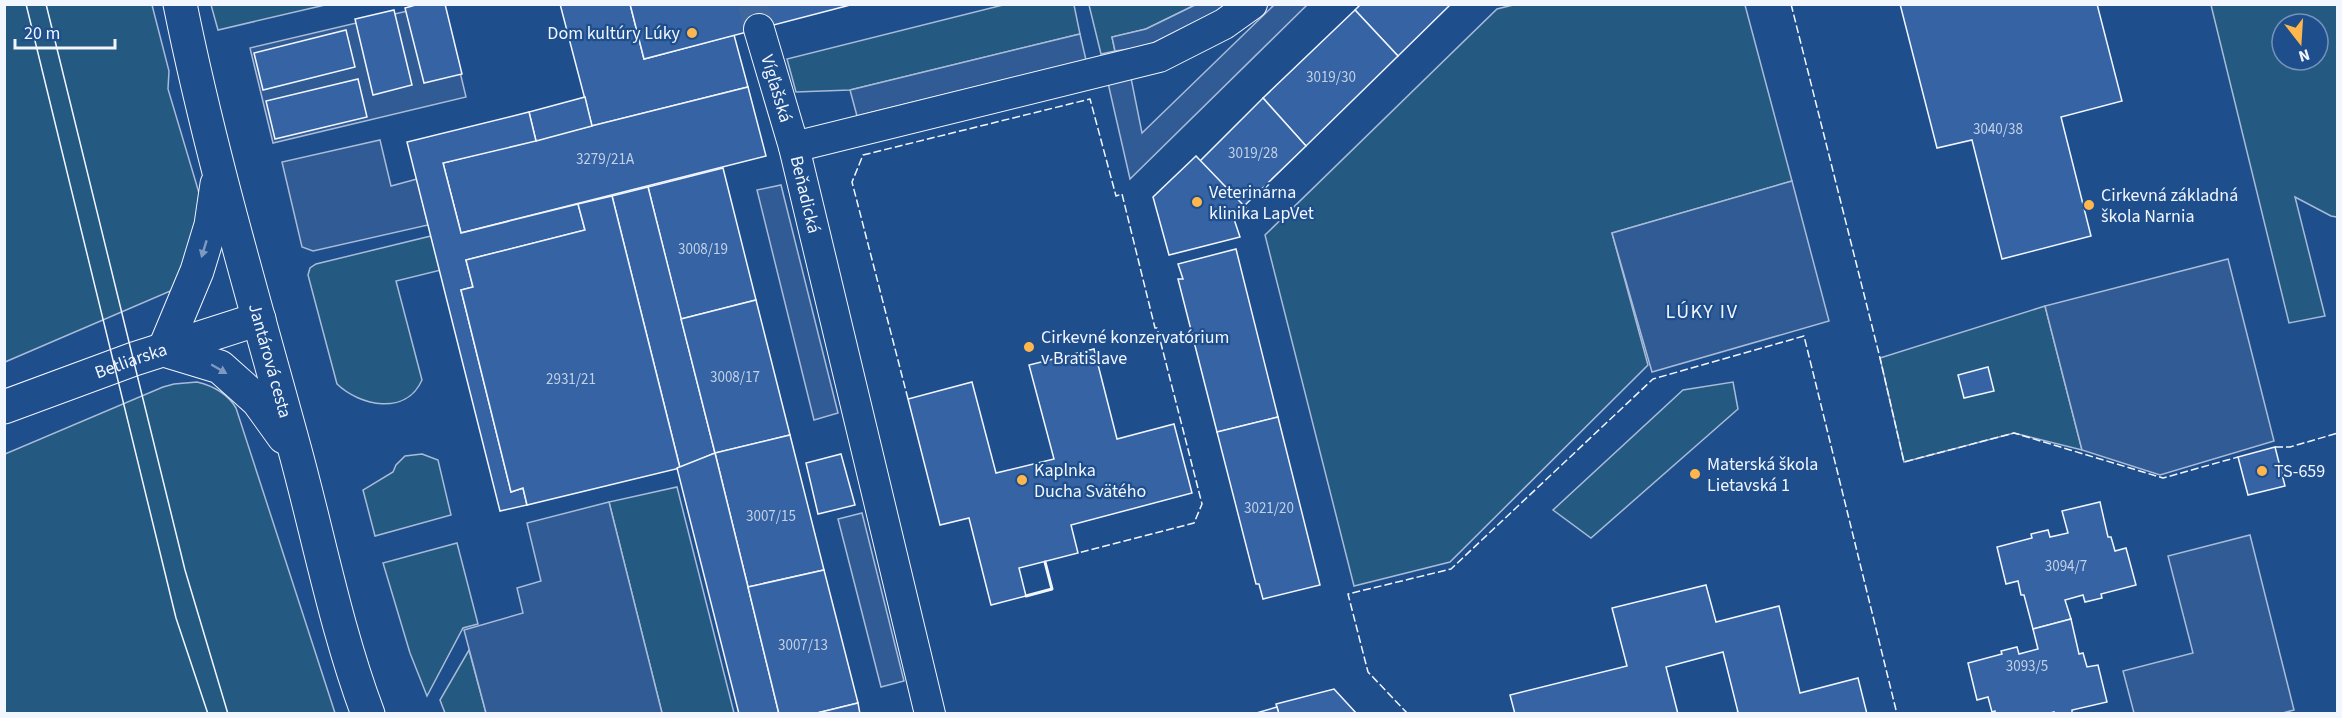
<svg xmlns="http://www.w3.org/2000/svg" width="2342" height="718" font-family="'Source Sans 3',sans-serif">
  <rect width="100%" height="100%" fill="#1f4e8c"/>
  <g fill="#245a82" stroke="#a8bbd7" stroke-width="1.5" fill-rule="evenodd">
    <path d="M 1517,4 L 1745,5 L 1792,181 L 1612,233 L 1648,365 L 1450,562 L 1354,586 L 1265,235 L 1497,9 Z"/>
    <path d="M 5,5 L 152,5 L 169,71 L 168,89 L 205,213 L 196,280 L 5,362 Z"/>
    <path d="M 211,5 L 211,4 L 325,5 L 218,30 Z"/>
    <path d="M 1003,5 L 1074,5 L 1080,34 L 850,90 L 796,92 L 787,59 Z"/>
    <path d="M 1089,5 L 1195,5 L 1146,29 L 1112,37 L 1115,51 L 1101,54 Z"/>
    <path d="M 2211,5 L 2337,5 L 2337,217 L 2331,216 L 2295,197 L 2325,316 L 2289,323 ZM 2282,24 L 2318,24 L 2318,60 L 2282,60 Z"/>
    <path d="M 431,236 L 441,270 L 396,281 L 422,380 C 406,416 360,406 337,384 L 308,275 L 310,268 L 316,264 Z"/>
    <path d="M 2045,306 L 2082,450 L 2014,433 L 1904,462 L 1880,358 Z"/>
    <path d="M 197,382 C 214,386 227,393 236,408 L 335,713 L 5,713 L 5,454 L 163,387 L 174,384 Z"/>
    <path d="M 1733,382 L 1738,409 L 1591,538 L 1553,510 L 1683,390 Z"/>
    <path d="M 422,454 L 438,460 L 451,515 L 375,536 L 363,490 L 393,472 L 396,465 L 405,456 Z"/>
    <path d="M 677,487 L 734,713 L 662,713 L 609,502 Z"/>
    <path d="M 457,543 L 478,624 L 463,628 L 427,696 L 410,653 L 383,563 Z"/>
    <path d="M 469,650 L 486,713 L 445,713 L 440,700 Z"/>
  </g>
  <g fill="#305b95" stroke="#a8bbd7" stroke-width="1.5">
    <path d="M 433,5 L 444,5 L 466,97 L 273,143 L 250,48 Z"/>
    <path d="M 1195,5 L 1231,5 L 1151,46 L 1115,51 L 1112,37 L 1146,29 Z"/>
    <path d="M 1274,5 L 1307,5 L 1130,179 L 1108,83 L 1131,78 L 1142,133 Z"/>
    <path d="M 1080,34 L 1086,60 L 857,116 L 850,90 Z"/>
    <path d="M 380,140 L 391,186 L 417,179 L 428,225 L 313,251 L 302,247 L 282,162 Z"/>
    <path d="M 1792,181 L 1829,321 L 1652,372 L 1612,233 Z"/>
    <path d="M 781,185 L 838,413 L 814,420 L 757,190 Z"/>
    <path d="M 2228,259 L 2274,441 L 2160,475 L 2082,450 L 2045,306 Z"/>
    <path d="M 609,502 L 662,713 L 486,713 L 464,630 L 523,613 L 517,588 L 541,581 L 527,523 Z"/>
    <path d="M 862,513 L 904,681 L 881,687 L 838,519 Z"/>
    <path d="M 2250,535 L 2294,710 L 2279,714 L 2134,713 L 2123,671 L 2193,653 L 2168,556 Z"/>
  </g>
  <g fill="#3563a3" stroke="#f2f6ff" stroke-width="1.5">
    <path d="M 419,4 L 445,4 L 462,74 L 424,83 L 405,8 Z"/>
    <path d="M 560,4 L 630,4 L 644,59 L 734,35 L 748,87 L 592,126 Z"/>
    <path d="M 630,4 L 854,4 L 644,59 Z"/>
    <path d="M 1361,4 L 1451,4 L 1398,56 L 1355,10 Z"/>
    <path d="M 1900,4 L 2097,4 L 2122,101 L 2061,117 L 2091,236 L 2002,259 L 1972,140 L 1937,148 Z"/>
    <path d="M 394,10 L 412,85 L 373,95 L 355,19 Z"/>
    <path d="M 1355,10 L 1398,56 L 1306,146 L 1263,98 Z"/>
    <path d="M 346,30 L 355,67 L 263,90 L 254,53 Z"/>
    <path d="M 358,79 L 367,117 L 275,139 L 266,101 Z"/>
    <path d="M 748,87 L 766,156 L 461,233 L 443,163 Z"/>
    <path d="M 585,97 L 592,126 L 536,141 L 529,112 Z"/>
    <path d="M 1263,98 L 1306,146 L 1243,207 L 1200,161 Z"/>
    <path d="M 529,112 L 536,141 L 443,163 L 461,233 L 578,204 L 585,230 L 466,260 L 473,287 L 461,290 L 511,492 L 523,488 L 527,505 L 500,511 L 407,142 Z"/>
    <path d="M 1196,156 L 1246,208 L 1234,219 L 1240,237 L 1169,255 L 1153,197 Z"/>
    <path d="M 723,168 L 756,300 L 681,319 L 648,187 Z"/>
    <path d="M 648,187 L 715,453 L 680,468 L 612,196 Z"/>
    <path d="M 612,196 L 680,468 L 527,505 L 523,488 L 511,492 L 461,290 L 473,287 L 466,260 L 585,230 L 578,204 Z"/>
    <path d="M 1236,249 L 1278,417 L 1217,432 L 1178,279 L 1183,279 L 1178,264 Z"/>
    <path d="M 756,300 L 790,435 L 715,453 L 681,319 Z"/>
    <path d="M 1094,349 L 1117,439 L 1174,424 L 1192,493 L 1071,525 L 1078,553 L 1019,568 L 1026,596 L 991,605 L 969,518 L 940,525 L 908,399 L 972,382 L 996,473 L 1054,459 L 1029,365 Z"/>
    <path d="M 1988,367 L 1994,391 L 1964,398 L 1958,375 Z"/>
    <path d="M 1278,417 L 1320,585 L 1263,599 L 1259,584 L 1256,584 L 1217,432 Z"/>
    <path d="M 790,435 L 824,570 L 748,587 L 715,453 Z"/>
    <path d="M 2275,447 L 2285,486 L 2248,495 L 2238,457 Z"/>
    <path d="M 715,453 L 748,587 L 779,714 L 739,714 L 677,468 Z"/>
    <path d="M 841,454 L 855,505 L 818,514 L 806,463 Z"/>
    <path d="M 2100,502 L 2108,537 L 2111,537 L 2115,551 L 2126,548 L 2136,585 L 2101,594 L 2102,598 L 2085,602 L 2083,595 L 2065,600 L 2071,619 L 2033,629 L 2024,595 L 2021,595 L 2018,581 L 2006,584 L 1997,547 L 2032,538 L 2031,534 L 2048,530 L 2050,537 L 2068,533 L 2062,511 Z"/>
    <path d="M 824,570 L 858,703 L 813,714 L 779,714 L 748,587 Z"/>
    <path d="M 1706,585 L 1716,622 L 1779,606 L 1800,693 L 1858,678 L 1867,714 L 1733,714 L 1738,712 L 1723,652 L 1666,667 L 1678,714 L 1515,714 L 1510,695 L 1627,666 L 1612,608 Z"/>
    <path d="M 2071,619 L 2079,654 L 2083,653 L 2087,667 L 2098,665 L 2107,702 L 2072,710 L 2072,714 L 2054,714 L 2054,712 L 2046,714 L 1995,714 L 1995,711 L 1992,712 L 1988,697 L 1977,700 L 1968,663 L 2002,654 L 2001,651 L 2017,647 L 2019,654 L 2038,649 L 2033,629 Z"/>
    <path d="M 1334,689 L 1357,714 L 1279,714 L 1276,704 Z"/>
    <path d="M 858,703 L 860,714 L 813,714 Z"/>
    <path d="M 1277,707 L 1279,714 L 1253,714 Z"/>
  </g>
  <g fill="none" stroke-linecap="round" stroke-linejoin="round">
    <path stroke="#3f679d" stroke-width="30" stroke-dasharray="30 15" stroke-linecap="butt" d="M 753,4 L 759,29"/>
    <defs>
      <g id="minor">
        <path id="s1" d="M 759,29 L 794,147 L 930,714"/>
        <path d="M 794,147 L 1159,57 L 1224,24 L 1252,4"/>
      </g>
      <g id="tertiary">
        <path id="s2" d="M 180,4 C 210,152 253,297 293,443 C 318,533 335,626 368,714"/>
        <path d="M 164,350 L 197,271 L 211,225 L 217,184"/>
        <path d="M 164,350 L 220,367 L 258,401 L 284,437"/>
        <path id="s3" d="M 4,407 L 134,359 L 259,319"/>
      </g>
    </defs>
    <use href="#minor" stroke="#f2f6ff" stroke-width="32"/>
    <use href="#tertiary" stroke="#f2f6ff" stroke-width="35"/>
    <use href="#minor" stroke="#1f4e8c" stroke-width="30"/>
    <use href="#tertiary" stroke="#1f4e8c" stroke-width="33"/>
    <g stroke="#f2f6ff" stroke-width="1.5">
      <path d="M 26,4 L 176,618 L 208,714"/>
      <path d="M 46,4 L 185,570 L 228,714"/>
    </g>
    <g stroke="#f2f6ff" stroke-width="1.5" stroke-dasharray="8 3" stroke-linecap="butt">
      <path d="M 1791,4 L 1880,358 L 1904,462 L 2014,433 L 2163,478 L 2238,457"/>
      <path d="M 908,399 L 852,182 L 863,155 L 1090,99 L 1116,196 L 1122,194 L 1155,328 L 1157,328 L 1202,504 L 1194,523 L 1078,553"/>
      <path d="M 2275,447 L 2290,447 L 2338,433"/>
      <path d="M 1408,714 L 1368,672 L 1348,594 L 1451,569 L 1653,379 L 1804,336 L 1897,714"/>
    </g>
    <path stroke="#f2f6ff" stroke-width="3" d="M 1026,596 L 1052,589 L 1045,562"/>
  </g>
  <defs><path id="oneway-solid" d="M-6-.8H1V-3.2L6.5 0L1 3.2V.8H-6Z" transform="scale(1.5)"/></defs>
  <g fill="#7e9ac0">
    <use href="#oneway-solid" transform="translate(204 249) rotate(107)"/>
    <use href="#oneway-solid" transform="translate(219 369) rotate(30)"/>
  </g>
  <g fill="#ffb74d" stroke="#1f4e8c" stroke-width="2">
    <circle cx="692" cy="33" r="6"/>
    <circle cx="1197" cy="202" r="6"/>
    <circle cx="2089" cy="205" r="6"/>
    <circle cx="1029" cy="347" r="6"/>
    <circle cx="2262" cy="471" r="6"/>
    <circle cx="1695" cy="474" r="6"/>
    <circle cx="1022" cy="480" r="6"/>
  </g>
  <g text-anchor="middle" stroke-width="4.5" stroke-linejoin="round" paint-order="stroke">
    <g font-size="15" fill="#c3d1e8">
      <text x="1331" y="82">3019/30</text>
      <text x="1998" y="134">3040/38</text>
      <text x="1253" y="158">3019/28</text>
      <text x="605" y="164">3279/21A</text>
      <text x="703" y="254">3008/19</text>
      <text x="735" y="382">3008/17</text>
      <text x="571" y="384">2931/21</text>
      <text x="1269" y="513">3021/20</text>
      <text x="771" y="521">3007/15</text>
      <text x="2066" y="571">3094/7</text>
      <text x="803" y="650">3007/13</text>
      <text x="2027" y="671">3093/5</text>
    </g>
    <g font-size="18" fill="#f2f6ff" stroke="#1f4e8c" text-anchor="start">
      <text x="680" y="39" text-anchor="end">Dom kultúry Lúky</text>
      <text x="1209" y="198">Veterinárna<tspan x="1209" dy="21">klinika LapVet</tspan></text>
      <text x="2101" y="201">Cirkevná základná<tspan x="2101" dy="21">škola Narnia</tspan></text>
      <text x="1041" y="343">Cirkevné konzervatórium<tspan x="1041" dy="21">v Bratislave</tspan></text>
      <text x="1707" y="470">Materská škola<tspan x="1707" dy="21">Lietavská 1</tspan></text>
      <text x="1034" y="476">Kaplnka<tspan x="1034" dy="21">Ducha Svätého</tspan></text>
      <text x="2274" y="477">TS-659</text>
    </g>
    <g font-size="18" fill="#f2f6ff" stroke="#1f4e8c">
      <text dy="6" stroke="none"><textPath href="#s1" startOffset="62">Vígľašská</textPath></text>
      <text dy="6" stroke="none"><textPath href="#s1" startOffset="172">Beňadická</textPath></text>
      <text dy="6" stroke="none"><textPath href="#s2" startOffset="368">Jantárová cesta</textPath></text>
      <text dy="6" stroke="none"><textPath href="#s3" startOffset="135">Betliarska</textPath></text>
    </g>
    <g font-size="20" letter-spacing="1.5" fill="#f2f6ff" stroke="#1f4e8c">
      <text x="1702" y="318">LÚKY IV</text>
    </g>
  </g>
  <rect width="2342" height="718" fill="none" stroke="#f2f6ff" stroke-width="12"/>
  <g transform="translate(2300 42) rotate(163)"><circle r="28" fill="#1f4e8c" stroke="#7391ba" stroke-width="1.5"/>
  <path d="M0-4.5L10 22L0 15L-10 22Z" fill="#ffb74d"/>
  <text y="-9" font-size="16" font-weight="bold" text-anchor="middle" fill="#f2f6ff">N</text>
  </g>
  <path d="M15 39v9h100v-9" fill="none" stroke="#f2f6ff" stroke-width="3"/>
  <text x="24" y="39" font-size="18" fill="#f2f6ff" stroke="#1f4e8c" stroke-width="4.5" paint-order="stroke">20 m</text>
</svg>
